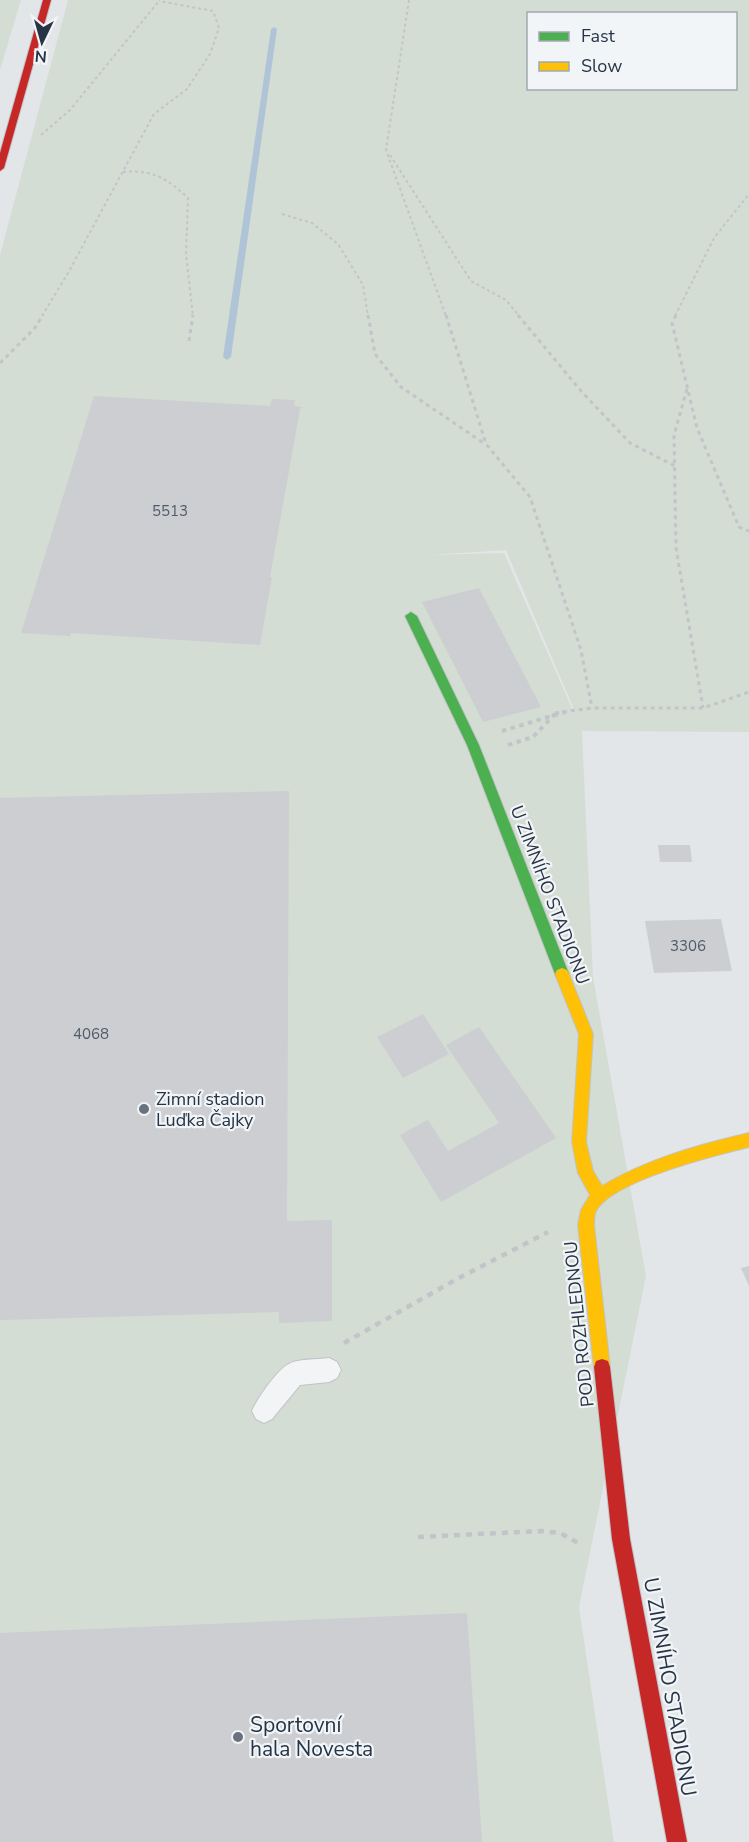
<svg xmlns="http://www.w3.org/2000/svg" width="749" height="1842" font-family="'Nunito Sans',sans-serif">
  <rect width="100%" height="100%" fill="#e3e6e9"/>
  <g fill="#d4ddd3" fill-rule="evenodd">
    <path d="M 0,0 L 21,0 L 0,70 Z"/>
    <path d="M 68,0 L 749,0 L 749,732 L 582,731 L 593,977 L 646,1276 L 579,1607 L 614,1842 L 0,1842 L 0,255 ZM 528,14 L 736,14 L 736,88 L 528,88 ZM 506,550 L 575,712 L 574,713 L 504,553 L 430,555 Z"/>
  </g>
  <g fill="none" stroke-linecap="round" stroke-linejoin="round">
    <path fill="#afc5d7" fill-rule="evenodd" d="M 274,27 L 277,29 L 231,357 L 227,360 L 223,357 L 271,29 Z"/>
  </g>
  <g fill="#ccced2">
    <path d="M 94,396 L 270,406 L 272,399 L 295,400 L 294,406 L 303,407 L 300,409 L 270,577 L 272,577 L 260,645 L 71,633 L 70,636 L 21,633 Z"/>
    <path d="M 479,588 L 541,707 L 483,722 L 422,602 Z"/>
    <path d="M 289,791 L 287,1221 L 332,1220 L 332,1321 L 279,1323 L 279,1312 L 0,1320 L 0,798 Z"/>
    <path d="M 658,845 L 690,845 L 692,862 L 660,862 Z"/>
    <path d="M 721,919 L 732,971 L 654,973 L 645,921 Z"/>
    <path d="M 423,1014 L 449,1054 L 403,1078 L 377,1037 Z"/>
    <path d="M 479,1027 L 556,1138 L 441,1202 L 400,1135 L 428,1120 L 448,1151 L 499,1123 L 446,1045 Z"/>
    <path d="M 749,1266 L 749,1286 L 741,1268 Z"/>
    <path d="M 467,1613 L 482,1842 L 0,1842 L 0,1633 Z"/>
  </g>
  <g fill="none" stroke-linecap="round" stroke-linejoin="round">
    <defs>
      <path id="lane" d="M 329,1358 L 337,1362 L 341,1370 L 337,1378 L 329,1382 L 300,1385 L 272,1419 L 264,1423 L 256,1419 L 252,1411 C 257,1399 276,1372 287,1365 C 297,1358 317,1360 329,1358 Z"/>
      <path id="fast" d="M 411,612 L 417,616 L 479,745 L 569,974 L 567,978 L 562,980 L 557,978 L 555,974 L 467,745 L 405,616 Z"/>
      <path id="slow" d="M 562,968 L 567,970 L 569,974 L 593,1034 L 586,1142 L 593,1171 L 602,1186 C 647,1159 698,1145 749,1133 L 749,1147 C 716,1155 612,1181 596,1211 C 594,1215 594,1221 594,1225 L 610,1367 L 608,1373 L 602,1375 L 596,1373 L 594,1367 L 578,1225 L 581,1210 L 590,1195 L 578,1173 L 572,1142 L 579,1034 L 555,974 L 557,970 Z"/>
      <g id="jam">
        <path d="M 43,0 L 51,0 L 4,168 L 0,171 L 0,153 Z"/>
        <path d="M 602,1359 L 608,1361 L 610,1367 L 630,1539 L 687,1842 L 667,1842 L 612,1539 L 594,1367 L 596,1361 Z"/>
      </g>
    </defs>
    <use href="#lane" stroke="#c1c4c7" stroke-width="2"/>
    <use href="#fast" stroke="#c1c4c7" stroke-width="2"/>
    <use href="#slow" stroke="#c1c4c7" stroke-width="2"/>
    <use href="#jam" stroke="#c1c4c7" stroke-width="2"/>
    <g stroke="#c1c5c9" stroke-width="2" stroke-dasharray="3 3" stroke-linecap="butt">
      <path d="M 409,0 L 386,150 L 446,316"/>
      <path d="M 41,135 L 70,110 L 159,1"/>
      <path d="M 390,155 L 471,281 L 506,300 L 519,316"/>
      <path d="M 123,172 C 152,169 168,179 188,198 L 186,254 L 193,316"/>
      <path d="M 282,214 L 312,223 L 338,244 L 363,285 L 368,316"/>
      <path d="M 42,316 L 68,273 L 154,114 L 187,89 L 210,54 L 219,28 L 213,11 L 159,1"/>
      <path d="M 675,316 L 714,238 L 749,194"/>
    </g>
    <g stroke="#c1c5c9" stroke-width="3" stroke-dasharray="4 4" stroke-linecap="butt">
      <path d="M 368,315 L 375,354 L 401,387 L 485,444"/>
      <path d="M 446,315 L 486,444 L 530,497 L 581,650 L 592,708"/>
      <path d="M 518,315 L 581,391 L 630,443 L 675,466"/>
      <path d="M 676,315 L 672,323 L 697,428 L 739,527 L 749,531"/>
      <path d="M 189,341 L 193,315"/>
      <path d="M 0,363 L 34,329 L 43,315"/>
      <path d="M 687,389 L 674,435 L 676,548 L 703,708"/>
      <path d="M 555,713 L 592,708 L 703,708 L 749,692"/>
    </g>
    <g stroke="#c1c5c9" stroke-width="4" stroke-dasharray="4.5 4.5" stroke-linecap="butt">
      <path d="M 502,731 L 565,712"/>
      <path d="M 508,745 L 533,737 L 555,714"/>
    </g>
    <g stroke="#c1c5c9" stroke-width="4.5" stroke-dasharray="6 6" stroke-linecap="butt">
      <path d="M 344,1343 L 457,1279 L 548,1232"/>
      <path d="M 418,1537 L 541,1531 L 560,1533 L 580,1544"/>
    </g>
    <use href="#lane" fill="#f3f4f5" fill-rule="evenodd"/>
    <use href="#fast" fill="#4caf50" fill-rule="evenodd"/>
    <use href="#slow" fill="#ffc107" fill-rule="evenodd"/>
    <use href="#jam" fill="#c62828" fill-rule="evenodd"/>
  </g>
  <g fill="#69727e" stroke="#f1f5f8" stroke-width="2">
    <circle cx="144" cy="1109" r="6"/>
    <circle cx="238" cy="1737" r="6"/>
  </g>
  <g text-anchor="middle" stroke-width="4.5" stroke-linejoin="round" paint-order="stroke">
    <g font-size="15" fill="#515b69">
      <text x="170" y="516">5513</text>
      <text x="688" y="951">3306</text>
      <text x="91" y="1039">4068</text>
    </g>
    <g font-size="18" fill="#273445" stroke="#f1f5f8">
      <text transform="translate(550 895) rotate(69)" y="6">U ZIMNÍHO STADIONU</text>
      <text transform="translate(579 1324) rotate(-96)" y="6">POD ROZHLEDNOU</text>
    </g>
    <g font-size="18" fill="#273445" stroke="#f1f5f8" text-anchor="start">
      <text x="156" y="1105">Zimní stadion<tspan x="156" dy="21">Luďka Čajky</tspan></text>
    </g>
    <g font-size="21" fill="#273445" stroke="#f1f5f8">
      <text transform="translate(670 1687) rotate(80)" y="7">U ZIMNÍHO STADIONU</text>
    </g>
    <g font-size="21" fill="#273445" stroke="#f1f5f8" text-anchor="start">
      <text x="250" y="1732">Sportovní<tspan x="250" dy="24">hala Novesta</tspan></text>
    </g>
  </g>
  <rect x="527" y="12" width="210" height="78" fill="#f1f5f8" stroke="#a0a8b0" stroke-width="1.5"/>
  <rect x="539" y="32" width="30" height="9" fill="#4caf50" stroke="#a0a8b0" stroke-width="1.5"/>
  <text x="581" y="42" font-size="18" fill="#273445">Fast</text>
  <rect x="539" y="62" width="30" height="9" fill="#ffc107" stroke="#a0a8b0" stroke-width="1.5"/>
  <text x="581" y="72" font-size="18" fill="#273445">Slow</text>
  <g transform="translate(42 42) rotate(185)" stroke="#f1f5f8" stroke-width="4.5" paint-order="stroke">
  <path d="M0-4.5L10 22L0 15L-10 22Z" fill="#273445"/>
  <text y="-9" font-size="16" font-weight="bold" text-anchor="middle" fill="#273445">N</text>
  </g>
</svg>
